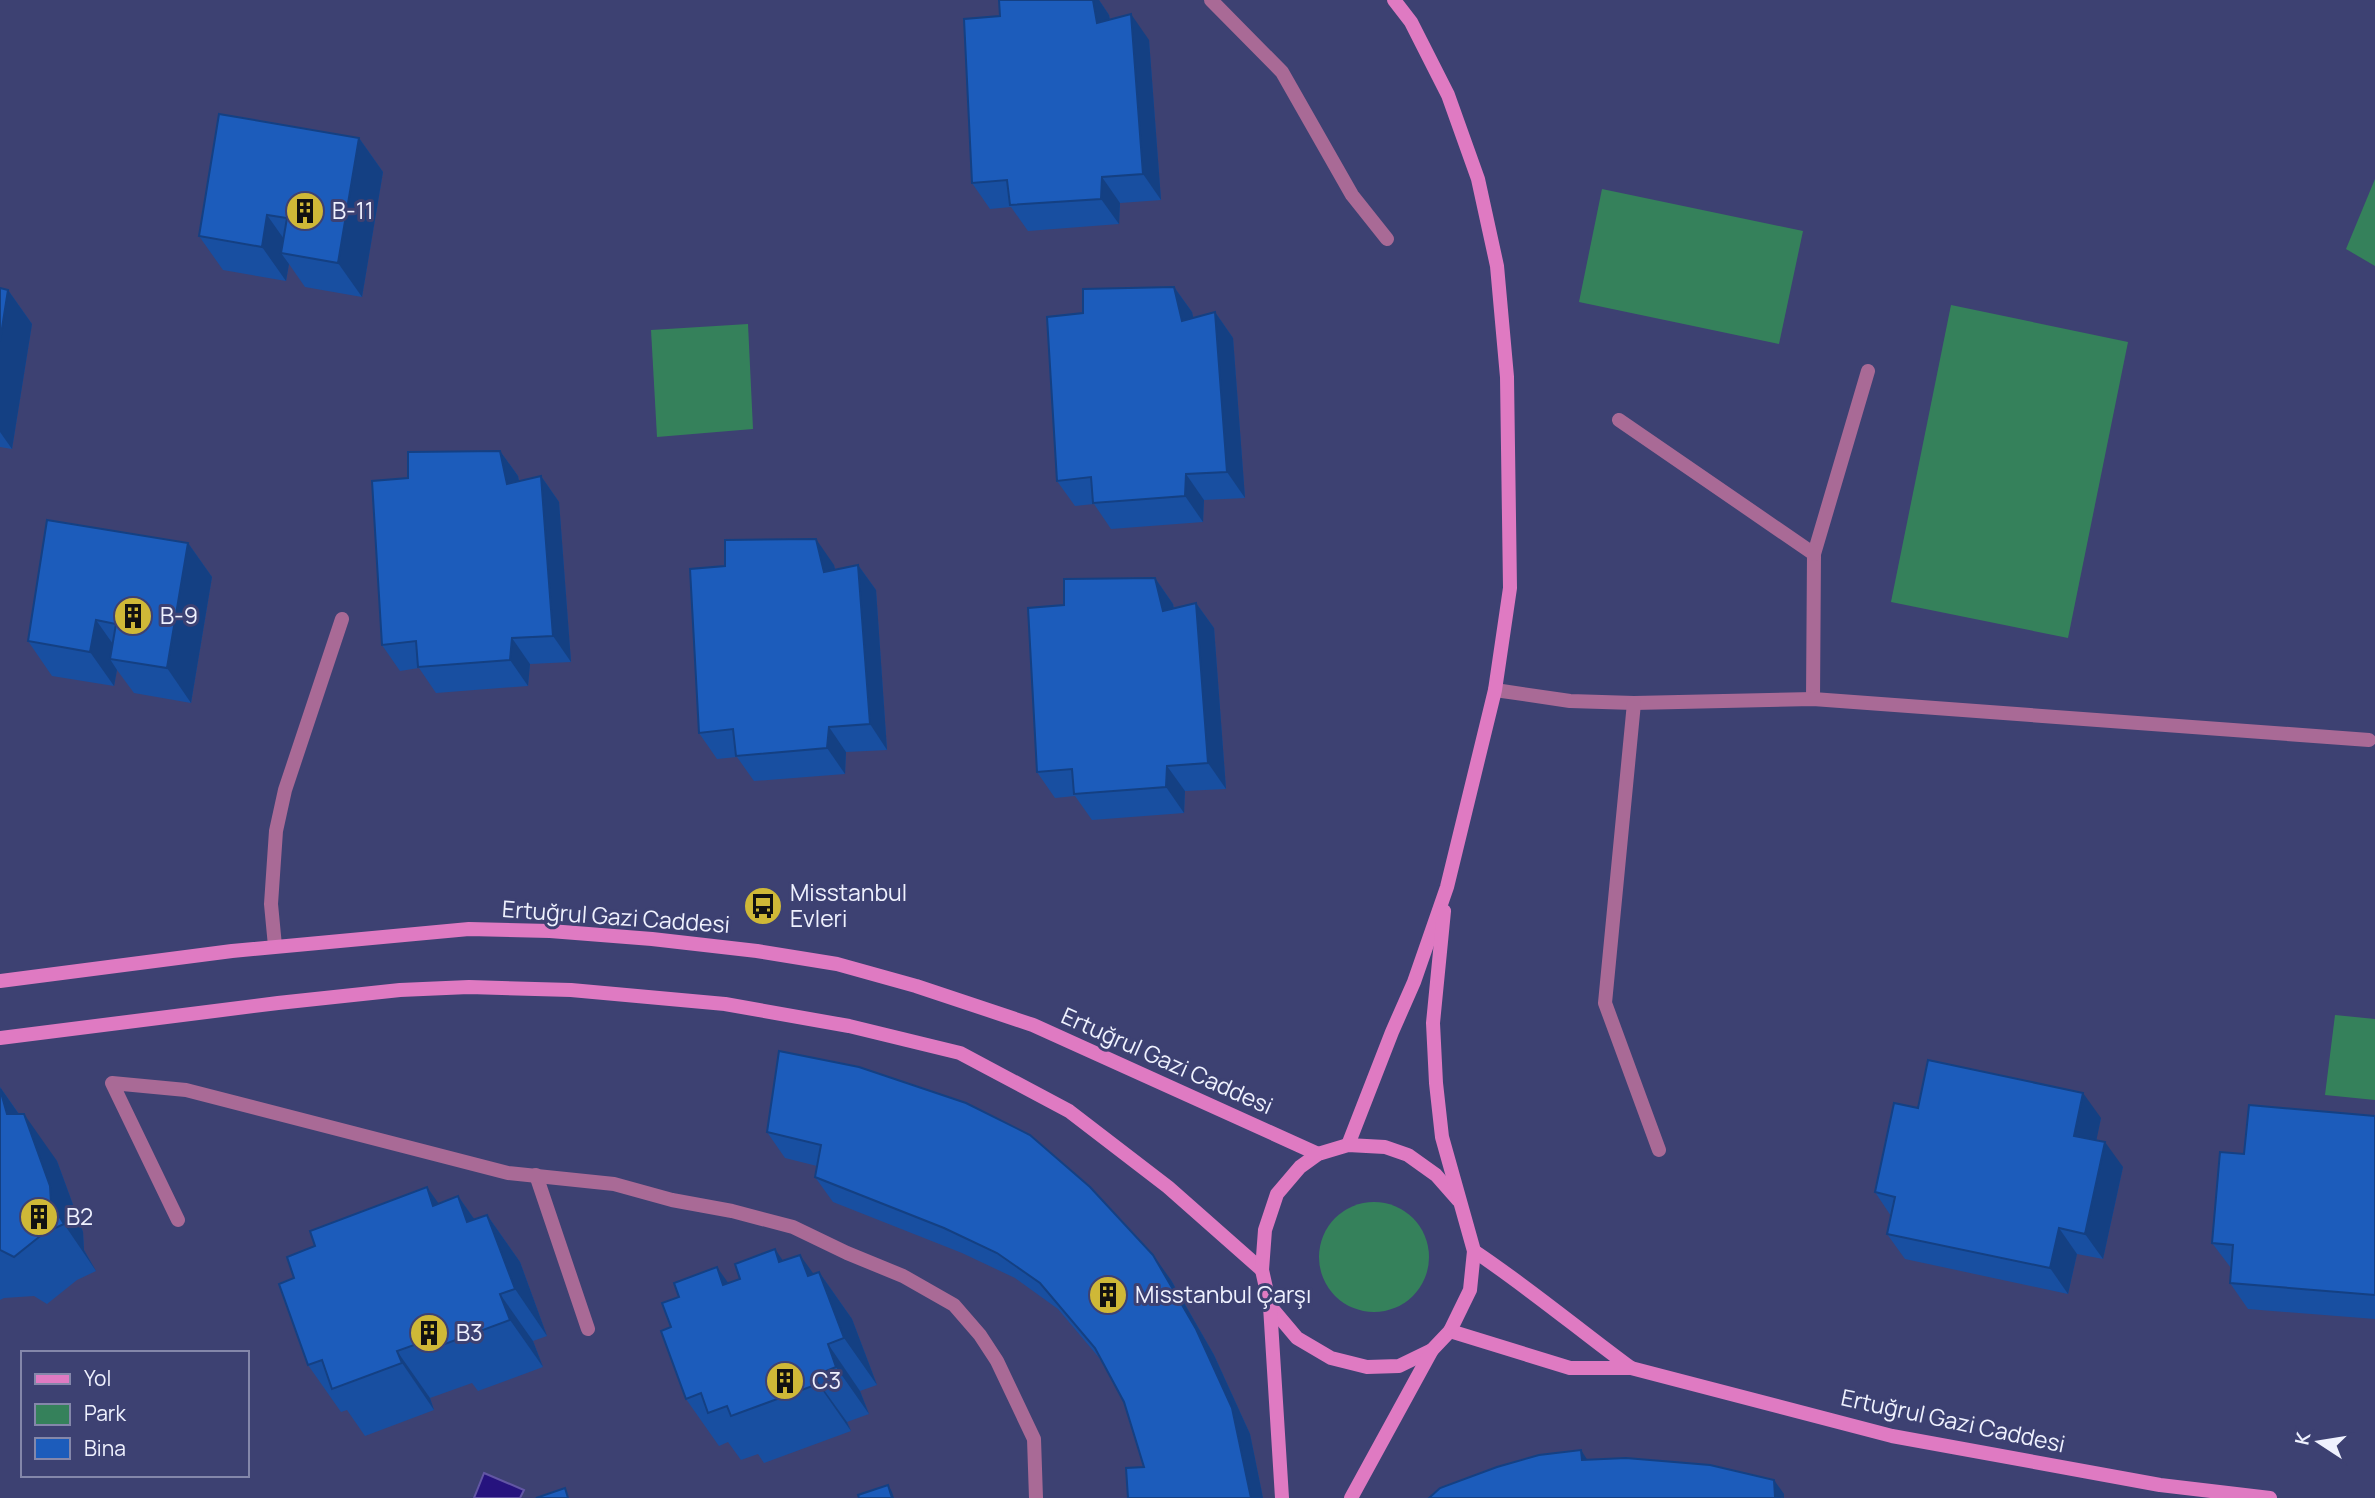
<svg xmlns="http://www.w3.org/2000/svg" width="2375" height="1498" font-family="Manrope,sans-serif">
  <rect width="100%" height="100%" fill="#3d4172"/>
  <g fill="#35815b">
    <path d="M 2375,179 L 2375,266 L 2346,249 Z"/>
    <path d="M 1602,189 L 1803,231 L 1779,344 L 1579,302 Z"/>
    <path d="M 1951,305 L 2128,342 L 2068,638 L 1891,602 Z"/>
    <path d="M 748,324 L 753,429 L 657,437 L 651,330 Z"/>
    <path d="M 2335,1015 L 2375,1019 L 2375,1100 L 2325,1095 Z"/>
    <circle cx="1374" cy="1257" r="55"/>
  </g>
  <path fill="#26137e" stroke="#6256a4" stroke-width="2" d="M 484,1473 L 524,1490 L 520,1498 L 474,1498 Z"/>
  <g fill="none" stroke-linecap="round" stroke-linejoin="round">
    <g stroke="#a96a96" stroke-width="14">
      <path d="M 1211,0 L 1282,72 L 1352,195 L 1387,239"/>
      <path d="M 1619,420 L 1814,554 L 1813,699"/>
      <path d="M 1814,554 L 1868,371"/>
      <path d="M 1495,690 L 1570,701 L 1634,703 L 1813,699 L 2369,740"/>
      <path d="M 1634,703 L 1605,1003 L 1659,1150"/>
      <path d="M 275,946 L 271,904 L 276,831 L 285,790 L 342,619"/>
      <path d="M 536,1175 L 588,1329"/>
      <path d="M 178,1220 L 112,1083 L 186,1090 L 508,1173 L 614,1184 L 672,1200 L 732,1211 L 793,1227 L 847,1253 L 903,1276 L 954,1305 L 980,1335 L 997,1361 L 1034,1439 L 1036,1498"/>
    </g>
    <g stroke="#df7ac2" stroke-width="14">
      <path d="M 0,981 L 232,951 L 469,929 L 550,931 L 652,939 L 757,951 L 837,964 L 916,986 L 1033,1025 L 1318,1154"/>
      <path d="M 0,1038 L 278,1003 L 400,990 L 469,987 L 571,990 L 725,1004 L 849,1026 L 960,1053 L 1069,1111 L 1168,1187 L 1262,1270"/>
      <path d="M 1348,1145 L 1392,1032 L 1414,982 L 1447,887 L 1495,690 L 1510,588 L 1507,377 L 1497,266 L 1478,179 L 1448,95 L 1411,22 L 1394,0"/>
      <path d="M 1474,1251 C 1528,1287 1578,1329 1631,1368"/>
      <path d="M 1270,1306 L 1297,1338 L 1331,1358 L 1367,1367 L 1399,1366 L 1432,1350"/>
      <path d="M 1450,1331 L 1570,1368 L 1631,1368 L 1892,1436 L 2160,1485 L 2270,1498"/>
      <path d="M 1282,1498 L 1270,1306 L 1262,1270 L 1265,1230 L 1277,1194 L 1300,1167 L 1318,1154 L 1348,1145 L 1385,1147 L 1408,1155 L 1436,1175 L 1458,1200"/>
      <path d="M 1351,1498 L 1432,1350 L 1450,1331 L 1470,1290 L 1474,1251 L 1442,1137 L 1436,1083 L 1433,1023 L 1444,911"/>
    </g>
  </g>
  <g fill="#184fa1">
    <path d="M 999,0 L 1099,0 L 1109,15 L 1110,20 L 1149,40 L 1161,200 L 1120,203 L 1119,224 L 1028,231 L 1011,207 L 990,209 L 972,183 L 1000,16 Z"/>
    <path d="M 359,138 L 383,172 L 362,297 L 305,287 L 289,264 L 286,281 L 223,270 L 199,236 Z"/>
    <path d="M 1174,287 L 1192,312 L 1193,318 L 1215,312 L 1233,338 L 1245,498 L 1204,500 L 1203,522 L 1111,529 L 1094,504 L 1075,506 L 1057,481 L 1083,313 Z"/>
    <path d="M 0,288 L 8,290 L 32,324 L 12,449 L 0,447 Z"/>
    <path d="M 500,451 L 518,476 L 519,482 L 541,476 L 559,502 L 571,662 L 530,664 L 528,686 L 436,693 L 419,668 L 400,671 L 382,645 L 408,478 Z"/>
    <path d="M 188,543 L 212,577 L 191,703 L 134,693 L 117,670 L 114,686 L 52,676 L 28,641 Z"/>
    <path d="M 834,565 L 835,570 L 858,565 L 876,590 L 887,750 L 846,752 L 845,774 L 754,781 L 737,757 L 717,759 L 699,733 Z"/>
    <path d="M 1155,578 L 1173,604 L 1174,608 L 1196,603 L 1214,628 L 1226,789 L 1185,791 L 1184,813 L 1092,820 L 1075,796 L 1055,798 L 1037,772 L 1064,605 Z"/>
    <path d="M 779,1051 L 1171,1280 L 1214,1355 L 1250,1434 L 1263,1498 L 1128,1498 L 1144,1467 L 1124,1402 L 1101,1360 L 1058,1309 L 1015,1278 L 962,1253 L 833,1202 L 815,1177 L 817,1166 L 785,1158 L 767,1132 Z"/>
    <path d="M 0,1087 L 19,1114 L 57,1161 L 83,1232 L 84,1250 L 96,1271 L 77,1280 L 47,1304 L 34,1296 L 4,1298 L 0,1300 Z"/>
    <path d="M 1918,1108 L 2101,1118 L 2096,1140 L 2123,1167 L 2103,1259 L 2077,1254 L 2068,1294 L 1905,1259 L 1887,1234 L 1891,1216 L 1875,1192 Z"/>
    <path d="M 2375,1116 L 2375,1319 L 2248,1309 L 2230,1283 L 2231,1268 L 2212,1243 L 2244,1154 Z"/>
    <path d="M 427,1187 L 438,1204 L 458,1196 L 474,1219 L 487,1215 L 520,1262 L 547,1336 L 533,1341 L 543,1367 L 478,1391 L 472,1383 L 430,1398 L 434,1410 L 365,1436 L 347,1410 L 341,1412 L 308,1365 L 294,1278 L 315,1246 Z"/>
    <path d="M 783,1261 L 814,1274 L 819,1272 L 852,1319 L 877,1385 L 860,1391 L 869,1414 L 847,1422 L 851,1431 L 764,1463 L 758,1454 L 741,1460 L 728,1442 L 719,1446 L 686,1399 L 671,1327 L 728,1283 Z"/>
  </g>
  <g fill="#144083">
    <path d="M 1093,0 L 1099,0 L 1109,15 L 1115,48 L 1097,23 Z"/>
    <path d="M 1131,14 L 1149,40 L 1161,200 L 1143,174 Z"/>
    <path d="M 359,138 L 383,172 L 362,297 L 338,263 Z"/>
    <path d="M 1102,177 L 1120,203 L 1119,224 L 1101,199 Z"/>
    <path d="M 267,215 L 291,249 L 281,253 L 289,264 L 286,281 L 262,247 Z"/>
    <path d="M 1174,287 L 1192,312 L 1200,346 L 1182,321 Z"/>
    <path d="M 8,290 L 32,324 L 12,449 L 0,432 L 0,341 Z"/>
    <path d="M 1215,312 L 1233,338 L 1245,498 L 1227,472 Z"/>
    <path d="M 500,451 L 518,476 L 525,510 L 507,484 Z"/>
    <path d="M 1186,474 L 1204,500 L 1203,522 L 1185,496 Z"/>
    <path d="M 541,476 L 559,502 L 571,662 L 553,636 Z"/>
    <path d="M 816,539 L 834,565 L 842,598 L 824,572 Z"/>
    <path d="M 188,543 L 212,577 L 191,703 L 167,668 Z"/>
    <path d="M 858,565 L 876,590 L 887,750 L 870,724 Z"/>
    <path d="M 1155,578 L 1173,604 L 1180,637 L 1163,611 Z"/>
    <path d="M 1196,603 L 1214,628 L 1226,789 L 1208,763 Z"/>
    <path d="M 96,620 L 120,654 L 110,659 L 117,670 L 114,686 L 90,652 Z"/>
    <path d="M 512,638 L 530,664 L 528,686 L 510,660 Z"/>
    <path d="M 829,727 L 846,752 L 845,774 L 827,748 Z"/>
    <path d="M 1167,766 L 1185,791 L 1184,813 L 1166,787 Z"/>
    <path d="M 0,1087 L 30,1130 L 24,1114 L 57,1161 L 83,1232 L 84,1250 L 96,1271 L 64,1224 L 51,1203 L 7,1114 Z"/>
    <path d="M 2083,1093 L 2101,1118 L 2092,1161 L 2074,1136 Z"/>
    <path d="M 2105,1142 L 2123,1167 L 2103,1259 L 2085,1234 Z"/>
    <path d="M 427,1187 L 460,1234 L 433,1206 Z"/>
    <path d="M 458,1196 L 491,1243 L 467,1222 Z"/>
    <path d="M 487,1215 L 520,1262 L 547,1336 L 515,1289 Z"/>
    <path d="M 2059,1228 L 2077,1254 L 2068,1294 L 2050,1268 Z"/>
    <path d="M 775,1249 L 807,1296 L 779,1262 Z"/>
    <path d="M 800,1255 L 828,1294 L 819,1272 L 852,1319 L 877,1385 L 844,1338 L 808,1276 Z"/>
    <path d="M 1153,1255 L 1171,1280 L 1214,1355 L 1250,1434 L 1263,1498 L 1251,1498 Z"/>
    <path d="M 717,1267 L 750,1314 L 723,1285 Z"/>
    <path d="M 500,1294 L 533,1341 L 543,1367 L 510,1320 Z"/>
    <path d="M 828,1344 L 860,1391 L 869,1414 L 836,1367 Z"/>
    <path d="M 397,1351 L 430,1398 L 434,1410 L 402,1363 Z"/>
    <path d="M 814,1376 L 847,1422 L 851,1431 L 818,1384 Z"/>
    <path d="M 1581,1450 L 1590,1464 L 1582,1460 Z"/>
    <path d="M 1774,1480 L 1784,1494 L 1784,1498 L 1775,1497 Z"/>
    <path d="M 888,1485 L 892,1492 L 894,1498 L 892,1498 Z"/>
  </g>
  <g fill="#1c5cbb" stroke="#144083" stroke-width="2">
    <path d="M 999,0 L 1093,0 L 1097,23 L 1131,14 L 1143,174 L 1102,177 L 1101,199 L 1010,205 L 1007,180 L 972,183 L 964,19 L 1000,16 Z"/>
    <path d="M 219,114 L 359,138 L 338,263 L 281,253 L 287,218 L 267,215 L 262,247 L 199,236 Z"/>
    <path d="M 1174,287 L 1182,321 L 1215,312 L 1227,472 L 1186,474 L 1185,496 L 1093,503 L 1091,477 L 1057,481 L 1047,317 L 1083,313 L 1083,289 Z"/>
    <path d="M 0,288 L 8,290 L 0,341 Z"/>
    <path d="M 500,451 L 507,484 L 541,476 L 553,636 L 512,638 L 510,660 L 418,667 L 416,641 L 382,645 L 372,481 L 408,478 L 408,452 Z"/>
    <path d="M 47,520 L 188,543 L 167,668 L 110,659 L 116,624 L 96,620 L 90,652 L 28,641 Z"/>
    <path d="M 816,539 L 824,572 L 858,565 L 870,724 L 829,727 L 827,748 L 736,756 L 733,729 L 699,733 L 690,569 L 725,566 L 725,540 Z"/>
    <path d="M 1155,578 L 1163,611 L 1196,603 L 1208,763 L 1167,766 L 1166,787 L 1074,794 L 1072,769 L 1037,772 L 1028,608 L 1064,605 L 1064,579 Z"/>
    <path d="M 779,1051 L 859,1067 L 966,1103 L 1030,1135 L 1090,1187 L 1153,1255 L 1196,1329 L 1232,1408 L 1251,1498 L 1128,1498 L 1126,1468 L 1144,1467 L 1124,1402 L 1095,1348 L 1040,1283 L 997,1253 L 944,1228 L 815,1177 L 821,1145 L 767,1132 Z"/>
    <path d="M 1928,1060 L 2083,1093 L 2074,1136 L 2105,1142 L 2085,1234 L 2059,1228 L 2050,1268 L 1887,1234 L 1895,1197 L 1875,1192 L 1894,1103 L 1918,1108 Z"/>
    <path d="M 0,1089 L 7,1114 L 24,1114 L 50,1186 L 51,1203 L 64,1224 L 44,1233 L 14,1257 L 0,1250 Z"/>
    <path d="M 2249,1105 L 2375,1116 L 2375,1295 L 2230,1283 L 2233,1245 L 2212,1243 L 2220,1152 L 2244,1154 Z"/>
    <path d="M 427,1187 L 433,1206 L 458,1196 L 467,1222 L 487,1215 L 515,1289 L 500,1294 L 510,1320 L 445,1344 L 442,1335 L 397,1351 L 402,1363 L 332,1389 L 322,1360 L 308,1365 L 279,1284 L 294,1278 L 287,1257 L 315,1246 L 310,1231 Z"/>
    <path d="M 775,1249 L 779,1262 L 800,1255 L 808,1276 L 819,1272 L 844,1338 L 828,1344 L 836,1367 L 814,1376 L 818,1384 L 731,1416 L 727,1406 L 708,1413 L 701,1393 L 686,1399 L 661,1331 L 671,1327 L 662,1303 L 679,1297 L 674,1283 L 717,1267 L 723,1285 L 740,1279 L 735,1264 Z"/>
    <path d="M 1581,1450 L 1582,1460 L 1626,1458 L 1710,1465 L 1774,1480 L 1775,1497 L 1781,1498 L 1429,1498 L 1440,1488 L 1497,1467 L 1539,1455 Z"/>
    <path d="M 888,1485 L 892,1498 L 859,1498 L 858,1495 Z"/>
    <path d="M 565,1488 L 568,1498 L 536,1498 Z"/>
  </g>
  <defs>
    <symbol id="building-disc" viewBox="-11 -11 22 22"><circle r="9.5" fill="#cfb837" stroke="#3d4172"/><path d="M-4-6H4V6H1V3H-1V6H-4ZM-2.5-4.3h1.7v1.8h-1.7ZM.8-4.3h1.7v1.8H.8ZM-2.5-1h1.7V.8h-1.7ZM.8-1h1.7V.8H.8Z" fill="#111"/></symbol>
    <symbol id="bus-disc" viewBox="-11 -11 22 22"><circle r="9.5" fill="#cfb837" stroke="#3d4172"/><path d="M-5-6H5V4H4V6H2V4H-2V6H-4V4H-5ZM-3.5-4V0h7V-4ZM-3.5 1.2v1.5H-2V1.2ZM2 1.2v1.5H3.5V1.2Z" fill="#111"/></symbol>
  </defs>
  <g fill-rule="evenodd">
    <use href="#building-disc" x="283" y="189" width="44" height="44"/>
    <use href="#building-disc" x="111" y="594" width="44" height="44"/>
    <use href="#bus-disc" x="741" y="884" width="44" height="44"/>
    <use href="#building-disc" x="17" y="1195" width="44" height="44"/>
    <use href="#building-disc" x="1086" y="1273" width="44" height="44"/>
    <use href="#building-disc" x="407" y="1311" width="44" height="44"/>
    <use href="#building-disc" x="763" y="1359" width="44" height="44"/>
  </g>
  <g text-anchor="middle" stroke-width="6" stroke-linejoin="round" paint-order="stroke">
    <g font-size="23" fill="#eff1fe" stroke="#3d4172" text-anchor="start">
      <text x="332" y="219">B-11</text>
      <text x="160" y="624">B-9</text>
      <text x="790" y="901">Misstanbul<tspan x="790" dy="26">Evleri</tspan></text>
      <text x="66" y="1225">B2</text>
      <text x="1135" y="1303">Misstanbul Çarşı</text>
      <text x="456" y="1341">B3</text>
      <text x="812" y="1389">C3</text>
    </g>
    <g font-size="23" fill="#eff1fe" stroke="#3d4172">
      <text transform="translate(616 917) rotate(4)" y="8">Ertuğrul Gazi Caddesi</text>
      <text transform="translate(1167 1061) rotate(24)" y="8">Ertuğrul Gazi Caddesi</text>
      <text transform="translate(1953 1421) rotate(12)" y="8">Ertuğrul Gazi Caddesi</text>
    </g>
  </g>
  <rect x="21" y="1351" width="228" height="126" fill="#3d4172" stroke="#8487aa" stroke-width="2"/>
  <rect x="35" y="1374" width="35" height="10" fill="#df7ac2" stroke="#8487aa" stroke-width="2"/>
  <text x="84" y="1386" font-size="21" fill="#eff1fe">Yol</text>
  <rect x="35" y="1404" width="35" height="21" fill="#35815b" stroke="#8487aa" stroke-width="2"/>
  <text x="84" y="1421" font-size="21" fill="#eff1fe">Park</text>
  <rect x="35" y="1438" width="35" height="21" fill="#1c5cbb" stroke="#8487aa" stroke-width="2"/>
  <text x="84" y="1456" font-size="21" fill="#eff1fe">Bina</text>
  <g transform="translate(2319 1442) rotate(282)" stroke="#3d4172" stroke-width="5" paint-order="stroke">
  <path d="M0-5L12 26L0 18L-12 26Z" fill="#eff1fe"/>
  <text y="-10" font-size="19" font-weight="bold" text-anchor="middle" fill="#eff1fe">K</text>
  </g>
</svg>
